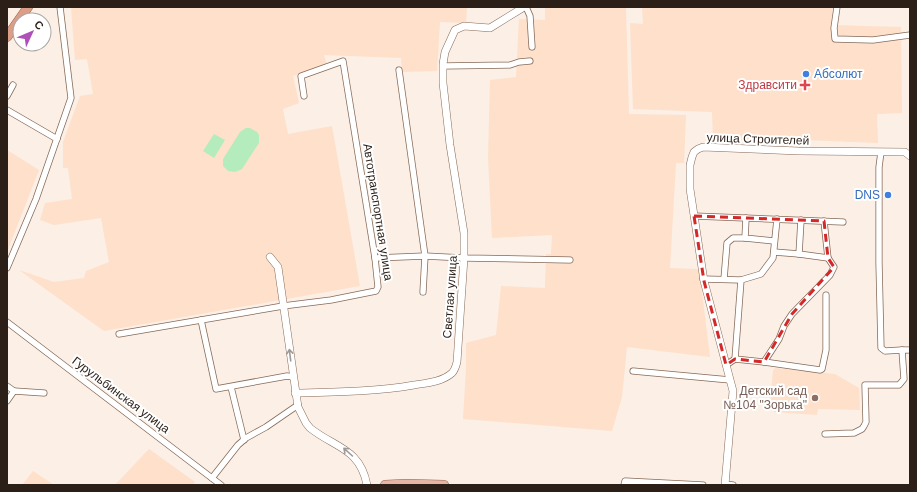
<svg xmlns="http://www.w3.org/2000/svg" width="917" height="492" font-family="Helvetica,sans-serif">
  <rect width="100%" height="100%" fill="#fbefe6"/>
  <g fill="#fee0cb">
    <path d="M 71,7 L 467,7 L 466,23 L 440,22 L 437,71 L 402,72 L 401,58 L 324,55 L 327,65 L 293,76 L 299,103 L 283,109 L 288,134 L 332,126 L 360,286 L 104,331 L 19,270 L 54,282 L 84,278 L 86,271 L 109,262 L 101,218 L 54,225 L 40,220 L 45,203 L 72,199 L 68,168 L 63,168 L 63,142 L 80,96 L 93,94 L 87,59 L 75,60 Z"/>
    <path d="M 545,7 L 613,7 L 626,8 L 629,114 L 686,115 L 684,163 L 676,163 L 670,268 L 699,269 L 710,357 L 627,347 L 622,397 L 612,431 L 463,419 L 466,369 L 466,343 L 496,335 L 501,286 L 545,288 L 546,254 L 551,254 L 552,235 L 492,238 L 488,158 L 490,80 L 516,77 L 519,19 L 545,20 Z"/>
    <path d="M 642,7 L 833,7 L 831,25 L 901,27 L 902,113 L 877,114 L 878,143 L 804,140 L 713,140 L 712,112 L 633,109 L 630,23 L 643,24 Z"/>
    <path d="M 7,150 L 39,170 L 7,252 Z"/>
    <path d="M 775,368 L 835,374 L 859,388 L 860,410 L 818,409 L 817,415 L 774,412 L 770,408 L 773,370 Z"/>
    <path d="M 149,449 L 195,482 L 193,485 L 115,485 Z"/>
    <path d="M 33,471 L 54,485 L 22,485 Z"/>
  </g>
  <g fill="#b5ecbd">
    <path d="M 246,128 L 250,128 L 257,132 L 259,135 L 259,143 L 242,169 L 235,172 L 228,171 L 223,166 L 223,159 L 240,132 Z"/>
    <path d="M 214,134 L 225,140 L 214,158 L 203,151 Z"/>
  </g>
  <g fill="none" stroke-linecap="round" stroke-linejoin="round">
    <defs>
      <g id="minor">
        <path d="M 526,7 L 530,16 L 532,47"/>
        <path d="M 837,7 L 834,28 L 835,39 L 873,40 L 910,35"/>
        <path d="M 443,66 L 510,65 L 519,62 L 530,61"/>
        <path d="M 399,70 L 425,256 L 423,292"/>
        <path d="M 7,96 L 13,85"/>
        <path d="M 7,110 L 57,139"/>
        <path d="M 881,152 L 879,167 L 879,263 L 881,348 L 885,351 L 902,350"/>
        <path d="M 694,216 L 843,222"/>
        <path d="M 746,218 L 745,238 L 774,241"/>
        <path d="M 774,252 L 799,254 L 828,258"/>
        <path d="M 799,254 L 801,220"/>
        <path d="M 375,258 L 425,256 L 464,258 L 570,260"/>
        <path d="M 7,268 L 36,199 L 71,98 L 60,7"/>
        <path d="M 703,279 L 741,280"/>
        <path d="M 724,279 L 727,243 L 733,238 L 745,238"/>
        <path d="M 201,320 L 216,389 L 287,376 L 293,377"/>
        <path d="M 7,322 L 221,485"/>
        <path d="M 119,334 L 283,306 L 331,300 L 376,291 L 378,287 L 375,258 L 343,61 L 301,76 L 304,96"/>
        <path d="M 735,359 L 764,362 L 779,339 L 784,326 L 792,314 L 830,275 L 834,267 L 828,258 L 824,221"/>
        <path d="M 764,362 L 820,370 L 822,369 L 826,350 L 826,295"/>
        <path d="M 726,365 L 735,359 L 741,280 L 761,274 L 773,258 L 777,219"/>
        <path d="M 633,371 L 730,380"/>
        <path d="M 7,386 L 14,391"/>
        <path d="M 231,387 L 244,440"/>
        <path d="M 7,401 L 14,391 L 44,393"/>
        <path d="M 825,434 L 854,433 L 862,429 L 864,426 L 866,422 L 865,385 L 899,385 L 904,379 L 902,350 L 910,350"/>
        <path d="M 212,478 L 238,445 L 246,438 L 266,427 L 298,405"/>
        <path d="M 725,484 L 733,485"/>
        <path d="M 624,485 L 625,481 L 703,485"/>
      </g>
      <g id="tertiary">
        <path d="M 270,257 L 278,267 L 298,407 L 306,423 L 310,428 C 335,448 360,448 367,485"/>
        <path d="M 295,393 C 335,392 374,392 414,385 C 426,383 442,382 452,373 C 455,370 456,366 457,362 L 464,258 L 464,233 L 450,145 L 443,83 L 443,64 L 445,52 L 455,30 L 464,26 L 490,28 L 524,7"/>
        <path d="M 725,485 L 733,391 L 704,281 L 690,189 L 690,165 L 692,157 L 694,152 L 698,149 L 703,147 L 799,151 L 905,152 L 910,156"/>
      </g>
      <path id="primary" d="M 385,485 L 406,484 L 444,485"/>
      <path id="trunk" d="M 7,37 L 28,7"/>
    </defs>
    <use href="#minor" stroke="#856a58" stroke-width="7"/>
    <use href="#tertiary" stroke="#856a58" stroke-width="8"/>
    <use href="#primary" stroke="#98624d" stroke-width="10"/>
    <use href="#trunk" stroke="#98624d" stroke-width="10"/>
    <use href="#minor" stroke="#fff" stroke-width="5.5"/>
    <use href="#tertiary" stroke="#fff" stroke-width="7"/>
    <use href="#primary" stroke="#e5b6a5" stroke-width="9"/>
    <use href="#trunk" stroke="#dc9e87" stroke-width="9"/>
  </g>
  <defs><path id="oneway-shaft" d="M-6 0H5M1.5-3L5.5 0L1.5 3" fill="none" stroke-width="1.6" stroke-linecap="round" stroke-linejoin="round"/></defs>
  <g stroke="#a09a97">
    <use href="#oneway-shaft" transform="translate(290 355) rotate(-97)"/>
    <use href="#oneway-shaft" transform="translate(348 452) rotate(-138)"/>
  </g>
  <path fill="none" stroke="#d62828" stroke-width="3" stroke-dasharray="8 5" stroke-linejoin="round" d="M 694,216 L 824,221 L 828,258 L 834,267 L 792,314 L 764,362 L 735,359 L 726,365 L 704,281 Z"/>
  <g fill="#3f7fe0" stroke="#fefffe" stroke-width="1.5">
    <circle cx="806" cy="74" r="4"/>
    <circle cx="888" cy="195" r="4"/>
  </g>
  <path fill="#e0444e" stroke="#fefffe" stroke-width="1.5" d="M803 79h4v4h4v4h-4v4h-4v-4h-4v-4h4z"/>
  <circle fill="#8d6e63" stroke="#fefffe" stroke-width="1.5" cx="815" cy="398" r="4"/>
  <g text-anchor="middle" stroke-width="4" stroke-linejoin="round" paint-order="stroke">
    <g font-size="12" fill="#366cbe" stroke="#fefffe" text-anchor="start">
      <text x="814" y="78">Абсолют</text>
      <text x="880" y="199" text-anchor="end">DNS</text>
    </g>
    <g font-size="12" fill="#be3a42" stroke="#fefffe" text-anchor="end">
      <text x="797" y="89">Здравсити</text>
    </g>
    <g font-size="12" fill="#2b1f18" stroke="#fefffe">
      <text transform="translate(758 139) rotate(2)" y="4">улица Строителей</text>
      <text transform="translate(378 212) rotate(81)" y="4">Автотранспортная улица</text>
      <text transform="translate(450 297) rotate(-86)" y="4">Светлая улица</text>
      <text transform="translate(121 395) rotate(37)" y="4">Гурульбинская улица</text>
    </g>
    <g font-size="12" fill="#785e54" stroke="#fefffe" text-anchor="end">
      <text x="807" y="395">Детский сад<tspan x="807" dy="14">№104 "Зорька"</tspan></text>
    </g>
  </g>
  <rect width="917" height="492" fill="none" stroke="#2b1f18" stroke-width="16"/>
  <g transform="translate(32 32) rotate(46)"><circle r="19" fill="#fefffe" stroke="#aaa5a2"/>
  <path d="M0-3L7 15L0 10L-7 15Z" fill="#ae50b9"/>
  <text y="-6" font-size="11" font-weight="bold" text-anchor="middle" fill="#2b1f18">С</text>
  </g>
</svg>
